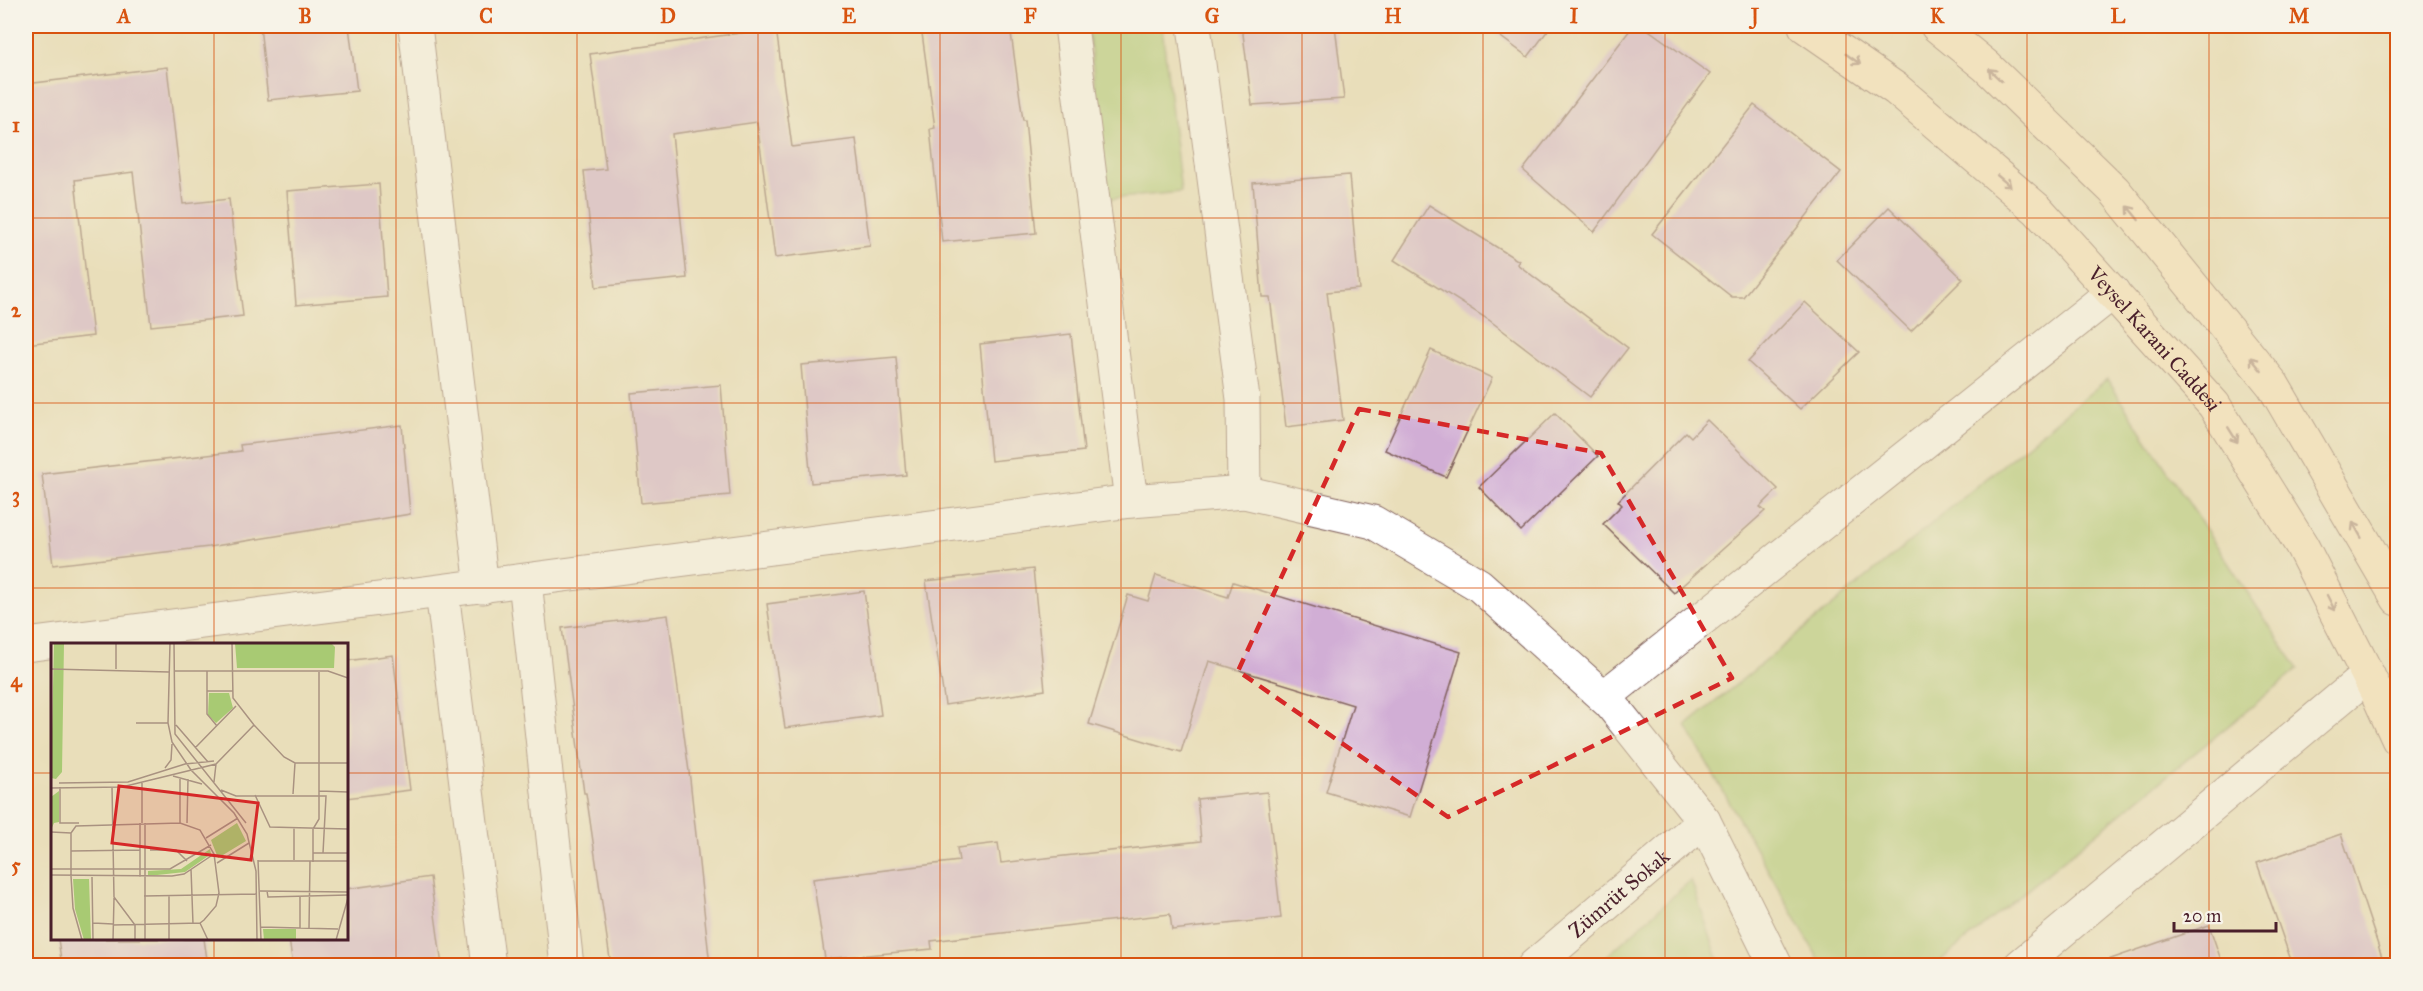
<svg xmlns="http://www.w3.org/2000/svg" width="2423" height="991" font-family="'IM FELL Great Primer',serif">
  <rect width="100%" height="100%" fill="#f7f3e8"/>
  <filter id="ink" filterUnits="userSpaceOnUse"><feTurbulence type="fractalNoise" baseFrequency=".0167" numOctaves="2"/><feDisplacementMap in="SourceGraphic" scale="12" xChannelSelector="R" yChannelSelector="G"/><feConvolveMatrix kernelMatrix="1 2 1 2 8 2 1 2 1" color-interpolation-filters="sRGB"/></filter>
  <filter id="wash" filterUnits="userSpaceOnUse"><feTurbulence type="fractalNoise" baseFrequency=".008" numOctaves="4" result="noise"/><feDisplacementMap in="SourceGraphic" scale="24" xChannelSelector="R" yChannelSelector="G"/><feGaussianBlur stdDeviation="1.35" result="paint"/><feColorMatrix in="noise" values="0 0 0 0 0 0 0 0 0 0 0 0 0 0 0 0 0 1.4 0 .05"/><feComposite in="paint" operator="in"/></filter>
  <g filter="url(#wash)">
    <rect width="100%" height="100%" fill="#e9deba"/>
    <g fill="#a8ca73" stroke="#79744f" stroke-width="1.5">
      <path d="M 1088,26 L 1162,26 L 1181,192 L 1108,199 Z"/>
      <path d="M 2107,379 L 2298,669 L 1935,965 L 1822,965 L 1686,726 Z"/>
      <path d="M 1691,880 L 1720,965 L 1597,965 Z"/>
    </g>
    <g id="blocks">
      <g fill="#d1aed5">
        <path d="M 260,26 L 349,26 L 357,91 L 268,100 Z"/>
        <path d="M 921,26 L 1010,26 L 1023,120 L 1025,120 L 1036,233 L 942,242 L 930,129 L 935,128 Z"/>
        <path d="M 1242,26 L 1335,26 L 1344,99 L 1252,105 Z"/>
        <path d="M 1486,26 L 1551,26 L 1528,57 Z"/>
        <path d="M 1633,26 L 1643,26 L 1710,74 L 1594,232 L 1523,170 Z"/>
        <path d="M 776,28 L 792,147 L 856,139 L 870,246 L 775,258 L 757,122 L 672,134 L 687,278 L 596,287 L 584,171 L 606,169 L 590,54 Z"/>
        <path d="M 167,67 L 183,204 L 229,199 L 243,316 L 151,326 L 133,172 L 75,180 L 93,336 L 26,344 L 26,84 Z"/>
        <path d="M 1754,105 L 1841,172 L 1743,297 L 1732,297 L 1652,234 Z"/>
        <path d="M 1349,175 L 1359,289 L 1327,292 L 1343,420 L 1286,427 L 1270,297 L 1262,297 L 1253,183 Z"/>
        <path d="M 379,184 L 387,297 L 296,305 L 287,191 Z"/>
        <path d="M 1429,205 L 1519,261 L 1517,264 L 1628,348 L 1590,397 L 1489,320 L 1394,260 Z"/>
        <path d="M 1889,207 L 1963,279 L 1911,331 L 1837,260 Z"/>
        <path d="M 1805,302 L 1859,352 L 1800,409 L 1748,362 Z"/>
        <path d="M 1071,334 L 1084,451 L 991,461 L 980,344 Z"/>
        <path d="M 1431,350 L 1492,378 L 1446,477 L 1385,450 Z"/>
        <path d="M 896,357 L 906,475 L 811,483 L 801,365 Z"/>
        <path d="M 721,385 L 730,495 L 641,503 L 631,393 Z"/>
        <path d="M 1555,413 L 1598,456 L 1521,531 L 1479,487 Z"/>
        <path d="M 1707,420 L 1778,489 L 1760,507 L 1765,511 L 1674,593 L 1603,524 L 1622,505 L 1618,501 L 1686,432 L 1691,437 Z"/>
        <path d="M 402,425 L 410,514 L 209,547 L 53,565 L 42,474 L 241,451 L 240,445 Z"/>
        <path d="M 1033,569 L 1045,690 L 945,705 L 926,581 Z"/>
        <path d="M 1156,575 L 1228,597 L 1233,582 L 1461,652 L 1410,817 L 1326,792 L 1353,705 L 1209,661 L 1181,752 L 1089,724 L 1128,595 L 1148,601 Z"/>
        <path d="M 864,591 L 881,715 L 785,728 L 767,604 Z"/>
        <path d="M 668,615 L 690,779 L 710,966 L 611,966 L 586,793 L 584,793 L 562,628 Z"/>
        <path d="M 393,655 L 410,790 L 346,798 L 346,661 Z"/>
        <path d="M 1267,792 L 1281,918 L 1172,930 L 1170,914 L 931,941 L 932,949 L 825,959 L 813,879 L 959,861 L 957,848 L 998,843 L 1001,863 L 1201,841 L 1197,799 Z"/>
        <path d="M 2341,834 L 2385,966 L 2293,966 L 2257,863 Z"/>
        <path d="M 430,877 L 442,966 L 293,966 L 289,939 L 346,939 L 346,889 Z"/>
        <path d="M 2209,925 L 2223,966 L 2106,966 L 2105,961 Z"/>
        <path d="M 58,939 L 204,939 L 208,966 L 62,966 Z"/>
      </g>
    </g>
  </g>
  <g filter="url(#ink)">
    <use href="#blocks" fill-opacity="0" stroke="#82625d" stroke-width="1.5"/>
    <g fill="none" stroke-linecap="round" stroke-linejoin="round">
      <defs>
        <g id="street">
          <path d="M 415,26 L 482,587"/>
          <path d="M 1071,26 L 1131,501"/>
          <path d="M 1194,26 L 1243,399 L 1244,492"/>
          <path d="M 525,581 L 567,966"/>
          <path d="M 442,592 L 489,966"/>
          <path d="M 26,645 L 1131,501 L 1244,492 L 1373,522 L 1479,585 L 1610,703 L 1704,821 L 1776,966"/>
          <path d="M 1604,697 L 2113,292"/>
          <path id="s1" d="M 1534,966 L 1704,821"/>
          <path d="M 2020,966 L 2368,675"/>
        </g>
        <g id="secondary">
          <path id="s2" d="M 1805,26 L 1896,89 L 2038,210 L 2214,405 L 2302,546 L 2378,695 L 2398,739"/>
          <path d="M 1937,26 L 1986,66 L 2114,190 L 2273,385 L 2398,599"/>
        </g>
      </defs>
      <use href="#street" stroke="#82625d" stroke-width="35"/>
      <use href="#secondary" stroke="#82625d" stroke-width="35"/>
      <use href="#street" stroke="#fff" stroke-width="33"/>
      <use href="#secondary" stroke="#fce6c4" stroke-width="33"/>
    </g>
    <defs><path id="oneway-shaft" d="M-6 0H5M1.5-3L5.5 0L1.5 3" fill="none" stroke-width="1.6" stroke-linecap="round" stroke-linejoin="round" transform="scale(1.5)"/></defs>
    <g stroke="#a38278">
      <use href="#oneway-shaft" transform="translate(1853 59) rotate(35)"/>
      <use href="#oneway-shaft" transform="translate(1995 75) rotate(-136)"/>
      <use href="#oneway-shaft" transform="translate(2004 181) rotate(40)"/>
      <use href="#oneway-shaft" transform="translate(2133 213) rotate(-129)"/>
      <use href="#oneway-shaft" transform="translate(2256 364) rotate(-129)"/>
      <use href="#oneway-shaft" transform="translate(2233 435) rotate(58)"/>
      <use href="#oneway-shaft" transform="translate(2357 530) rotate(-120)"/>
      <use href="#oneway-shaft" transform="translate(2331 603) rotate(63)"/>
    </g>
  </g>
  <path d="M0 0H2423V991H0ZM 1359,409 L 1601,453 L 1732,678 L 1448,817 L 1238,671 Z" fill="#e9deba" fill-opacity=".55" fill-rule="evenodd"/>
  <path fill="none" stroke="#d62828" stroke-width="4.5" stroke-dasharray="12 8" stroke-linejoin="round" d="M 1359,409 L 1601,453 L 1732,678 L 1448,817 L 1238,671 Z"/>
  <path fill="none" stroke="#d8530f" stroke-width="1.5" stroke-opacity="0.55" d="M 214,26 L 214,644M 396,26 L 396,966M 577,26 L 577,966M 758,26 L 758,966M 940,26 L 940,966M 1121,26 L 1121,966M 1302,26 L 1302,966M 1483,26 L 1483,966M 1665,26 L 1665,966M 1846,26 L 1846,966M 2027,26 L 2027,966M 2209,26 L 2209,966M 26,218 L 2398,218M 26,403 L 2398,403M 26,588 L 2398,588M 26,773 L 52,773M 346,773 L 2398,773M 214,938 L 214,966"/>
  <g text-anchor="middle" stroke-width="5" stroke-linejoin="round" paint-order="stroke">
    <g font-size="21" fill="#4a1f2b" stroke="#f7f3e8">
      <text dy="7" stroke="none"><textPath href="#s2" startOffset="471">Veysel Karani Caddesi</textPath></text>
      <text dy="7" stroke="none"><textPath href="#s1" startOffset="112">Zümrüt Sokak</textPath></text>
    </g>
  </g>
  <g transform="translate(51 643)">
    <rect width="297" height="297" fill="#e9deba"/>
    <path d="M 3,0 L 13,0 L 11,129 L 5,136 L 0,135 ZM 184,0 L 280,0 L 284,4 L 283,25 L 186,25 ZM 158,50 L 178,50 L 182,65 L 165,80 L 157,72 ZM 8,148 L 8,179 L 3,180 L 0,187 L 0,154 ZM 186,180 L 195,198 L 167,215 L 160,197 ZM 159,206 L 160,211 L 134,229 L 97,233 L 97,228 L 130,226 ZM 22,236 L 38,236 L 40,297 L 33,297 L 24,266 ZM 212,286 L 245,286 L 245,297 L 213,297 Z" fill="#a8ca73"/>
    <path fill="none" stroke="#a99281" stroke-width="1.5" d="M 119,0 L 117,80 L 121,99 L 140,127 L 183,170 L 196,191 L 205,228 L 206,297M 123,0 L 124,91 L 195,180M 181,0 L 182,55 L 203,82 L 233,114 L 244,120 L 297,120M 0,26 L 118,29M 65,26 L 65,0M 123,28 L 277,28 L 297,35M 156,28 L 156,71 L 166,83M 156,48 L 182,48M 85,80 L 117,80M 125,82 L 157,119M 144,105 L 185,63M 114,125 L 120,117 L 121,101M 122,133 L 151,141M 129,135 L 129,180M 163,139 L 165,121M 8,140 L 77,139 L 134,121 L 163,118M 9,144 L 9,180 L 28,180M 61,144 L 63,254 L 84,282 L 84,297M 0,145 L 71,144 L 165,121 L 203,82M 170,147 L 185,153 L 275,153 L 272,210M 268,148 L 297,149M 242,151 L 244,120M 204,152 L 219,184 L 297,186M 89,180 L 89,234M 91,180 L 91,140M 136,180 L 137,136M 243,184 L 243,217M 0,189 L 20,190M 155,195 L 187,175M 99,207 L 125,207 L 136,218M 20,208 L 89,207M 262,210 L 297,210M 207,217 L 210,297M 207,218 L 297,218M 262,219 L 262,186 L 268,176 L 268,29M 166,220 L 198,200M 0,226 L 119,226 L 160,202M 140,226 L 142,281M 0,232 L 121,233 L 133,231 L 163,211M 41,234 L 42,297M 209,248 L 297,249M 216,248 L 217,254 L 297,252M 118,252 L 118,297M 93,253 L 205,251M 249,254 L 249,285M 42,280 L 62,281M 149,280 L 157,297M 210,284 L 287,286M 258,285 L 259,218M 31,297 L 22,265 L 20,233 L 20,190 L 25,183 L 129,180 L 149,187 L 163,211 L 168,250 L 165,263 L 153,277 L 149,280 L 62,282M 62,297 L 63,255M 94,297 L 94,180M 285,297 L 297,255"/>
    <path fill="#d62828" fill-opacity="0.15" stroke="#d62828" stroke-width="3" d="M 68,143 L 207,160 L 200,217 L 61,200 Z"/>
    <rect width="297" height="297" fill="none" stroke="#4a1f2b" stroke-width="3"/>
  </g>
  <rect width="2423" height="991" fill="none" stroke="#f7f3e8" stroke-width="66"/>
  <path d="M2174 922v9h102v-9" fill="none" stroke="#4a1f2b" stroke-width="3"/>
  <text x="2183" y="922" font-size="18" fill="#4a1f2b" stroke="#f7f3e8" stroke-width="4.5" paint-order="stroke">20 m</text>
  <rect x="33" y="33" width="2357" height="925" fill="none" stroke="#d8530f" stroke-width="2"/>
  <g font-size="20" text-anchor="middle" font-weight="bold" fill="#d8530f">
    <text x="124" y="23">A</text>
    <text x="305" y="23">B</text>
    <text x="486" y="23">C</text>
    <text x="668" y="23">D</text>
    <text x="849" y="23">E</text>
    <text x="1030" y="23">F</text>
    <text x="1212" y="23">G</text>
    <text x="1393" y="23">H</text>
    <text x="1574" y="23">I</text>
    <text x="1755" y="23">J</text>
    <text x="1937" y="23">K</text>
    <text x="2118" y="23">L</text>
    <text x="2299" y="23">M</text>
    <text x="16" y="132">1</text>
    <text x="16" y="317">2</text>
    <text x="16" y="502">3</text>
    <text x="16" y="687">4</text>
    <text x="16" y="872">5</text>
  </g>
</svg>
